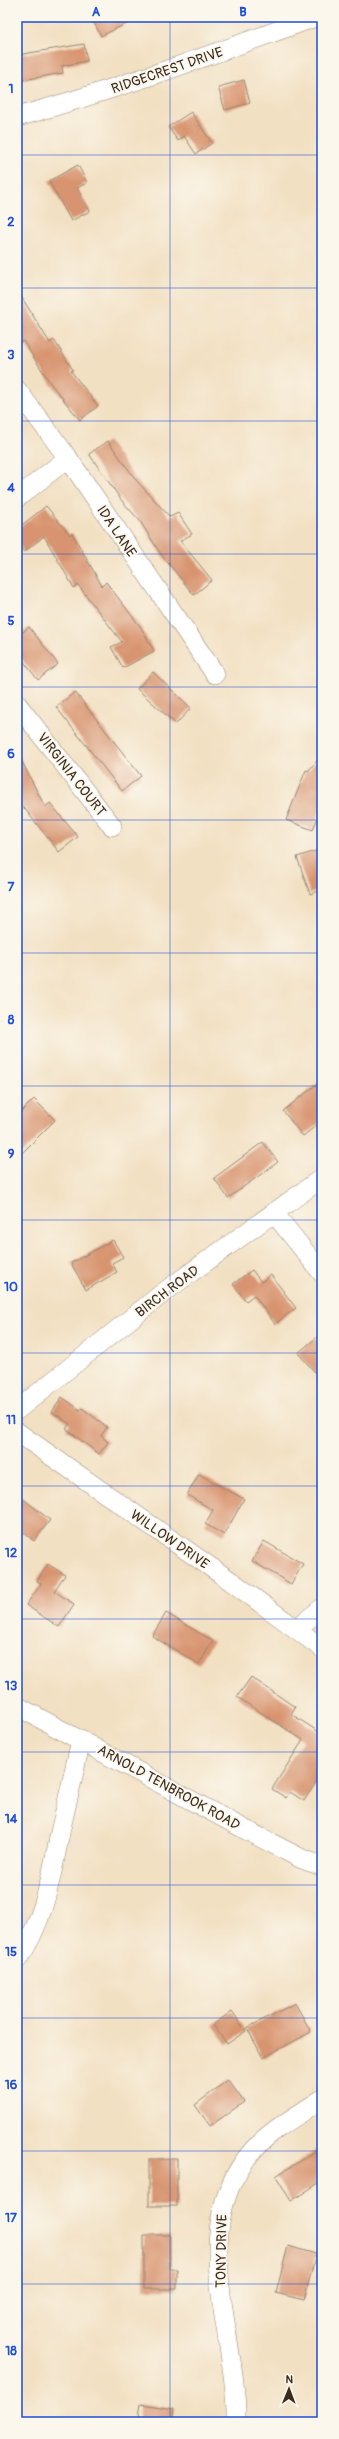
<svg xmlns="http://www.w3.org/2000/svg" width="339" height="2439" font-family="Pangolin,sans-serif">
  <rect width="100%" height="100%" fill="#fbf7ec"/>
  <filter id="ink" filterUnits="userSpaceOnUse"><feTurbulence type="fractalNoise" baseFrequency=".025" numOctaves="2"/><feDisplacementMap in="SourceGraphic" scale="8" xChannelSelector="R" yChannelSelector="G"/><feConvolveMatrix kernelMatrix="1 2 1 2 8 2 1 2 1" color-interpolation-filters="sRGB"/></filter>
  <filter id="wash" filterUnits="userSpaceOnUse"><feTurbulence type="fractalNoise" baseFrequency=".012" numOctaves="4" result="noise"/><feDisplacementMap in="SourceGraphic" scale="16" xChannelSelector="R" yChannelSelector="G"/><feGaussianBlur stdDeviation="0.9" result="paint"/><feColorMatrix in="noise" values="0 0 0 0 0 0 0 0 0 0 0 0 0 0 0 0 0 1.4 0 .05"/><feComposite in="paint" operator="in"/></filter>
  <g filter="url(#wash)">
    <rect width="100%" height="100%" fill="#f2e0c2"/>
    <g id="blocks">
      <g fill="#d8946f">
        <path d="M 91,17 L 140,17 L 101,36 Z"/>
        <path d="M 84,44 L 87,61 L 62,66 L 63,73 L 17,81 L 17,55 Z"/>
        <path d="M 244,80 L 250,103 L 225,110 L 218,87 Z"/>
        <path d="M 191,112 L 212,143 L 196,154 L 184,136 L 178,141 L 168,127 Z"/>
        <path d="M 78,165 L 87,183 L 77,188 L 90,211 L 71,221 L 49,181 Z"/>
        <path d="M 17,290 L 50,343 L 54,340 L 73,370 L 71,371 L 98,406 L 80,420 L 51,384 L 23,341 L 17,345 Z"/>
        <path d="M 108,441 L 136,480 L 170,517 L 178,513 L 192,534 L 180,541 L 212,580 L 194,595 L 160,553 L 140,521 L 122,501 L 89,454 Z"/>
        <path d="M 46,506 L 70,535 L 72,533 L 102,586 L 106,582 L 142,629 L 154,651 L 123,668 L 111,647 L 122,642 L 78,585 L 74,588 L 44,536 L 24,552 L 17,544 L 17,529 Z"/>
        <path d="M 29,627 L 58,664 L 38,680 L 17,653 L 17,637 Z"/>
        <path d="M 153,672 L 191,708 L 176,724 L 137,689 Z"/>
        <path d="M 75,692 L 141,776 L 122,791 L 56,707 Z"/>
        <path d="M 17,752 L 45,807 L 50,803 L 78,837 L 59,852 L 17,799 Z"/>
        <path d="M 322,755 L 322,806 L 313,830 L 286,820 L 306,770 L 308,771 Z"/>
        <path d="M 322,849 L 322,890 L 310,894 L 297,857 Z"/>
        <path d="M 322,1080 L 322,1121 L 303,1136 L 283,1111 Z"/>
        <path d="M 34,1099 L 55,1120 L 17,1158 L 17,1116 Z"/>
        <path d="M 263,1142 L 278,1162 L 228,1198 L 214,1178 Z"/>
        <path d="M 113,1240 L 123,1257 L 112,1263 L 117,1272 L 86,1290 L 71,1263 Z"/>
        <path d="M 252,1270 L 261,1282 L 271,1275 L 296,1308 L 275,1324 L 254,1295 L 246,1301 L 233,1284 Z"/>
        <path d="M 322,1333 L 322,1380 L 298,1353 Z"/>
        <path d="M 62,1397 L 80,1410 L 82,1408 L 107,1427 L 101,1436 L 108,1442 L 99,1454 L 66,1429 L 70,1424 L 52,1412 Z"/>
        <path d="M 199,1474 L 244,1499 L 224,1535 L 205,1524 L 213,1510 L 187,1495 Z"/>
        <path d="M 17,1494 L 50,1520 L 34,1541 L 17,1527 Z"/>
        <path d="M 264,1541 L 303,1564 L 291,1584 L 252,1561 Z"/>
        <path d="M 48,1564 L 65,1575 L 54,1591 L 74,1604 L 59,1627 L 26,1605 L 41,1584 L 37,1581 Z"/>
        <path d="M 166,1613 L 213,1641 L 199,1664 L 152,1636 Z"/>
        <path d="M 251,1677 L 295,1707 L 291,1714 L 322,1734 L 322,1773 L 304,1801 L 290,1792 L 286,1798 L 272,1789 L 303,1740 L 237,1697 Z"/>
        <path d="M 295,2003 L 311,2032 L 263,2058 L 247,2028 Z"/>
        <path d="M 232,2011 L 246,2031 L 227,2044 L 213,2025 Z"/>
        <path d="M 228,2080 L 244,2102 L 210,2126 L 195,2105 Z"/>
        <path d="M 322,2147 L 322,2181 L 291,2201 L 276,2176 Z"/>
        <rect x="149" y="2159" width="28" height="47"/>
        <path d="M 144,2235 L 170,2235 L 170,2269 L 177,2269 L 177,2289 L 144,2289 Z"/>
        <path d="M 288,2246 L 316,2254 L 304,2300 L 276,2293 Z"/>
        <path d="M 141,2404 L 174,2409 L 172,2422 L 138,2422 Z"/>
      </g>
    </g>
  </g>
  <g filter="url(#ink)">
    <use href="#blocks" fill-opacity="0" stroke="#968570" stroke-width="1"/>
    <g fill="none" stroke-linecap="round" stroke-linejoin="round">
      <defs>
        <g id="minor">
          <path d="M 17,117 C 118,89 217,53 315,17"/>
          <path d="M 17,390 L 68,458 L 215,674"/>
          <path d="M 17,498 L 68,458"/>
          <path d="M 17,704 L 112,826"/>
          <path d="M 274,1213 L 322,1273"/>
          <path d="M 17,1410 L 164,1292 L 322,1178"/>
          <path d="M 17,1432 L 232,1582 L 322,1648"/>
          <path d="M 296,1629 L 322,1608"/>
          <path d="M 17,1706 L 244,1829 L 302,1859 L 322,1866"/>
          <path d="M 17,1960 C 44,1924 52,1872 61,1828 C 68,1798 75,1769 81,1739"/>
          <path d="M 236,2422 C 238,2332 184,2227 254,2149 C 272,2129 300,2114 322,2099"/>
        </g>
      </defs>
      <use href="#minor" stroke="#968570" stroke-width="20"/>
      <use href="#minor" stroke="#fff" stroke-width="19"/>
    </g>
  </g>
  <path fill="none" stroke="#1d4ed8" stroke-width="1" stroke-opacity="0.55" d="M 170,17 L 170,2422M 17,155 L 322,155M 17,288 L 322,288M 17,421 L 322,421M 17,554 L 322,554M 17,687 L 322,687M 17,820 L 322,820M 17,953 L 322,953M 17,1086 L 322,1086M 17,1220 L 322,1220M 17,1353 L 322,1353M 17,1486 L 322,1486M 17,1619 L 322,1619M 17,1752 L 322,1752M 17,1885 L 322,1885M 17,2018 L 322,2018M 17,2151 L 322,2151M 17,2284 L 322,2284"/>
  <g text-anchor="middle" stroke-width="3.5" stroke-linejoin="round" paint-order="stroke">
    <g font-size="14" fill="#3b2a1e" stroke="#fbf7ec">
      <text transform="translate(167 70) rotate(-19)" y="5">RIDGECREST DRIVE</text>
      <text transform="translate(117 531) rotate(56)" y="5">IDA LANE</text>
      <text transform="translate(72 774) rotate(52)" y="5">VIRGINIA COURT</text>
      <text transform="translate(167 1291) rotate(-37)" y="5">BIRCH ROAD</text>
      <text transform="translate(170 1539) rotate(35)" y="5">WILLOW DRIVE</text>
      <text transform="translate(169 1787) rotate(29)" y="5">ARNOLD TENBROOK ROAD</text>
      <text transform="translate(221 2251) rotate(-89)" y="5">TONY DRIVE</text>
    </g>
  </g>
  <rect width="339" height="2439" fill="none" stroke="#fbf7ec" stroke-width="44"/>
  <g transform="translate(289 2389) rotate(1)" stroke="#fbf7ec" stroke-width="3" paint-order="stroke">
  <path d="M0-3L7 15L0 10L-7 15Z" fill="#3b2a1e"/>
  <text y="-6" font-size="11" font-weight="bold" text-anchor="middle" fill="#3b2a1e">N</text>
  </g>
  <rect x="22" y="22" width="295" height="2395" fill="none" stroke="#1d4ed8" stroke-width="1.5"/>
  <g font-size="13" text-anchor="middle" font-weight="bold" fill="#1d4ed8">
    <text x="96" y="16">A</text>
    <text x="243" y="16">B</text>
    <text x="11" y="93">1</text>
    <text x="11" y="226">2</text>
    <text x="11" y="359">3</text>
    <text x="11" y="492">4</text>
    <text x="11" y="625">5</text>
    <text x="11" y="758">6</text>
    <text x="11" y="891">7</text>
    <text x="11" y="1024">8</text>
    <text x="11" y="1158">9</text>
    <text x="11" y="1291">10</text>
    <text x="11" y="1424">11</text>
    <text x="11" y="1557">12</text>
    <text x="11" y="1690">13</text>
    <text x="11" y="1823">14</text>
    <text x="11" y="1956">15</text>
    <text x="11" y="2089">16</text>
    <text x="11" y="2222">17</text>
    <text x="11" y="2355">18</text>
  </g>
</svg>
